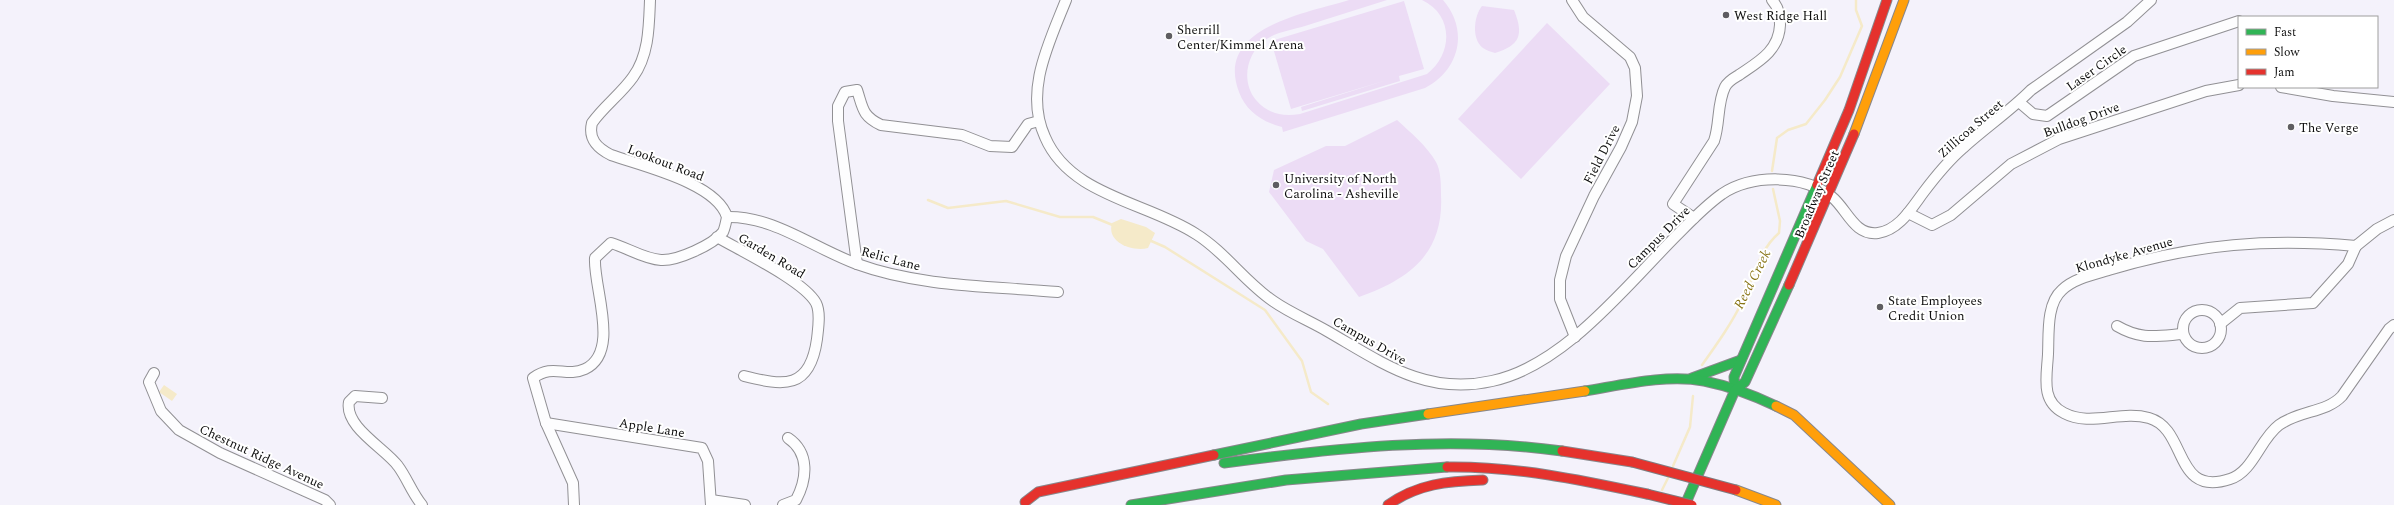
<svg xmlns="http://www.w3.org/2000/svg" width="2394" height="505" font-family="Spectral,serif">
  <rect width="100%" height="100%" fill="#f4f2fb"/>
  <g fill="#ecdcf5">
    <path d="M 1349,0 L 1387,0 C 1360,9 1332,17 1305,26 C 1292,30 1276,32 1265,40 C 1246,54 1241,82 1256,100 C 1268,114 1283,117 1300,114 L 1427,74 C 1453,54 1454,15 1422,0 L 1443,0 C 1469,30 1460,70 1425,88 L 1283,132 L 1282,127 C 1262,122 1246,111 1239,92 C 1214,27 1308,13 1349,0 Z"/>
    <path d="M 1404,1 L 1424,69 L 1399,76 L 1400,81 L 1302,111 L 1301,107 L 1387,80 L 1291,109 L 1271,41 Z"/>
    <path d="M 1482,6 L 1514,10 C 1524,35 1520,45 1495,53 C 1491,52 1486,50 1483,48 C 1471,39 1474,16 1482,6 Z"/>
    <path d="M 1547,23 L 1610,84 L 1521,179 L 1458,119 Z"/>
    <path d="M 1397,120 C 1410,132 1427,146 1436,162 C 1441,171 1441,185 1441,195 C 1444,253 1410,279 1359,297 L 1323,249 L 1306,241 L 1269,192 L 1274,170 L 1326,146 L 1345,146 Z"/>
  </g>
  <g fill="#f5eac9">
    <path d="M 1121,219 L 1146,227 L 1155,233 L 1148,248 C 1133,252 1106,243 1112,223 Z"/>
    <path d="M 164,385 L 177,394 L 172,401 L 159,392 Z"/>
  </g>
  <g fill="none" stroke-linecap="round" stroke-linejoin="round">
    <g stroke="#f5eac9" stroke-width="2.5">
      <path d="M 1772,171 L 1777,138 L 1788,130 L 1806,124 L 1825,100 L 1840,77 L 1862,26 L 1856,10 L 1856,0"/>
      <path d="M 928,200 L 948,208 L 1006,201 L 1060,217 L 1093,217 L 1115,226"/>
      <path d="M 1149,240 L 1165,247 L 1265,310 L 1302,361 L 1311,392 L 1328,404"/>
      <path d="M 1702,365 C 1717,344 1732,323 1743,300 C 1754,277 1759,250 1779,233 L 1780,221 L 1773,189"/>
      <path d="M 1673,466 L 1690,427 L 1693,396"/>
      <path d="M 1662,490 L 1668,478"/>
    </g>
    <defs>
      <g id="street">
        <path d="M 1066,0 C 1049,43 1024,91 1045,137 C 1070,196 1147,202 1196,234 C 1225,252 1245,282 1273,301 C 1290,313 1310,321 1327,331 C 1381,362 1426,396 1492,381 C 1564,366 1626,286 1677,235 C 1691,221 1705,206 1722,194 C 1752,174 1804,174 1832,197 C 1847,209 1854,236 1878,233 C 1899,230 1911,209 1923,193 C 1935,177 1948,161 1963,148 C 1985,128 2010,111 2031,90 L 2127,22 L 2151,0"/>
        <path d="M 1572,0 L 1583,17 L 1630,57 L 1635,68 L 1637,96 L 1632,122 L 1621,147 L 1594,196 L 1566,256 L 1560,280 L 1560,299 L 1575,337"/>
        <path d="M 2281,87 L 2333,96 L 2394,102"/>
        <path d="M 2019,102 L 2033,114 L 2047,116 L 2134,56 L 2239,21"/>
        <path d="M 1908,213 L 1932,225 L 1951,215 L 2011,164 L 2059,139 L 2206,91 L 2239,85"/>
        <path d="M 727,217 C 774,216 813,248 857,264 C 920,287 991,286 1058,292"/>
        <path d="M 1694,218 L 1673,204 L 1714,141 C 1720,124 1717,103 1725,87 C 1728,81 1734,78 1739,75 C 1758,62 1779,51 1780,25 C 1780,15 1779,8 1772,0"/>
        <path d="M 2394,220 L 2377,229 L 2356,246 C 2270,238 2196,244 2112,269 C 2096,274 2074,278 2062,290 C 2046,304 2049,335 2048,354 C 2047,376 2040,401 2064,413 C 2090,427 2121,410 2149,418 C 2188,429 2173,498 2230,479 C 2253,472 2260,439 2279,425 C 2300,410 2326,413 2342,396 L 2389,329 L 2394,325"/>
        <path d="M 717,237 C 741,251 804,281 816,303 C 821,313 818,329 817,339 C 810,390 784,386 744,376"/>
        <path d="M 857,264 L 838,121 L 838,106 L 845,92 L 857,90 C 863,108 862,116 881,125 L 962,135 L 990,146 L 1012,147 L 1028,124 L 1039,121"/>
        <circle cx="2202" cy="329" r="19"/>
        <path d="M 2220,324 L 2240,308 L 2313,303 L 2348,264 L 2356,246"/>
        <path d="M 2117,326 C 2141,340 2156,336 2183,334"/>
        <path d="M 154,373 L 149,382 L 161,411 L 179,430 L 220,453 L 325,500 L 330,505"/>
        <path d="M 382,398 L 355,396 L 349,402 C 344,427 386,449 398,466 C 407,478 412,493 422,505"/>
        <path d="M 546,423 L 702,448 L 708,461 L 711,505"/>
        <path d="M 711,500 L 745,505"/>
        <path d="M 574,505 L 573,483 L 546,423 L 533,378 C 554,363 565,378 585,369 C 621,352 593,287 595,258 L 611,243 C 628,248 644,259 661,260 C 677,261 713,245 723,232 C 725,228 726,222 727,217 C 717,183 642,166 611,155 C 597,148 588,139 592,123 C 604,106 621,94 633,77 C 649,55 649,26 650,0"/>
        <path d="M 783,505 L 796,500 C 807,479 810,453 788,438"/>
      </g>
      <g id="fast">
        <path d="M 1692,378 L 1741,360"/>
        <path d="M 1735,390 L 1734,377 L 1817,185"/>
        <path d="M 1585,391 C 1622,385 1666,374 1704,381 C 1729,386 1753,395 1776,406"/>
        <path d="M 1214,455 L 1361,424 L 1428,414"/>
        <path d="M 1224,463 C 1337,448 1448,435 1562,451"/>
        <path d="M 1131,505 L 1286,480 L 1447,467"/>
        <path d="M 1685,505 L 1735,390 L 1745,382 L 1789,285"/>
      </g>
      <g id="slow">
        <path d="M 1854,134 L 1904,0"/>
        <path d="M 1776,406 L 1794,415 L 1890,505"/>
        <path d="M 1428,414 L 1585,391"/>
        <path d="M 1736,490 L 1776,505"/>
      </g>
      <g id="jam">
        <path d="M 1817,185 L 1849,110 L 1887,0"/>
        <path d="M 1789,285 L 1854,134"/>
        <path d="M 1562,451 L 1632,462"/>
        <path d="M 1447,467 C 1515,466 1581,480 1647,494"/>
        <path d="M 1025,502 L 1038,492 L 1214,455"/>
        <path d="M 1388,505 C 1417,484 1448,481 1483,480"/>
      </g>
    </defs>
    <use href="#street" stroke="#919094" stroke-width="12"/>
    <use href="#fast" stroke="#88878b" stroke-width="11"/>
    <use href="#slow" stroke="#88878b" stroke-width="11"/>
    <use href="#jam" stroke="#88878b" stroke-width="11"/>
    <use href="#street" stroke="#fdfdfe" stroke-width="10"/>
    <use href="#fast" stroke="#30b455" stroke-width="9"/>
    <use href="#slow" stroke="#ff9f0a" stroke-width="9"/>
    <use href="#jam" stroke="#e5322d" stroke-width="9"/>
    <defs>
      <g id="jam-bridge">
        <path d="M 1632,462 L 1736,490"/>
        <path d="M 1647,494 L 1692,505"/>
      </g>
    </defs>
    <use href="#jam-bridge" stroke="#7e7d81" stroke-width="11" stroke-linecap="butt"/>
    <use href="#jam-bridge" stroke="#e5322d" stroke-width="9"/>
  </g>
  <g fill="#5e5d60" stroke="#fff" stroke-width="1.5">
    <circle cx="1726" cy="15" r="4"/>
    <circle cx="1169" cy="36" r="4"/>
    <circle cx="2291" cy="127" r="4"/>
    <circle cx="1276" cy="185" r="4"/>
    <circle cx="1880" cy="307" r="4"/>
  </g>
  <g text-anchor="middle" stroke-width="4" stroke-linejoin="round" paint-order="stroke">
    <g font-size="13" fill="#0d0d0d" stroke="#fff" text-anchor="start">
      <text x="1734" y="20">West Ridge Hall</text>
      <text x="1177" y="34">Sherrill<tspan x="1177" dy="15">Center/Kimmel Arena</tspan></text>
      <text x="2299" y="132">The Verge</text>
      <text x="1284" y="183">University of North<tspan x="1284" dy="15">Carolina - Asheville</tspan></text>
      <text x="1888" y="305">State Employees<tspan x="1888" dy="15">Credit Union</tspan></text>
    </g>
    <g font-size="13" fill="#0d0d0d" stroke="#fff">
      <text transform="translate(2096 67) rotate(-35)" y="5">Laser Circle</text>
      <text transform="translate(2081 119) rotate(-20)" y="5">Bulldog Drive</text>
      <text transform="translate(1970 128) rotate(-41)" y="5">Zillicoa Street</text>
      <text transform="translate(1601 154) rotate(-63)" y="5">Field Drive</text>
      <text transform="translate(666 162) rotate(21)" y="5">Lookout Road</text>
      <text transform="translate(1816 194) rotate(-67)" y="5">Broadway Street</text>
      <text transform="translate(1658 237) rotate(-45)" y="5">Campus Drive</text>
      <text transform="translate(2124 254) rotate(-16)" y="5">Klondyke Avenue</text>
      <text transform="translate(772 255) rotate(31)" y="5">Garden Road</text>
      <text transform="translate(891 258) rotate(15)" y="5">Relic Lane</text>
      <text transform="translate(1370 340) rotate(30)" y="5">Campus Drive</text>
      <text transform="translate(652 427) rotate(9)" y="5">Apple Lane</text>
      <text transform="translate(262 456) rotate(25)" y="5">Chestnut Ridge Avenue</text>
    </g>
    <g font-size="14" font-style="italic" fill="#897517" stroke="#fff">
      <text transform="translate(1752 279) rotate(-63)" y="5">Reed Creek</text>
    </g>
  </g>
  <rect x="2238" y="16" width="140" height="72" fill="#ffffff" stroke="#9e9e9e"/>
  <rect x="2246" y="29" width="20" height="6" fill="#30b455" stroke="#9e9e9e"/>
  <text x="2274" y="36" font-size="12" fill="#0d0d0d">Fast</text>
  <rect x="2246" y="49" width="20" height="6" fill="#ff9f0a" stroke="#9e9e9e"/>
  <text x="2274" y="56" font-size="12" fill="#0d0d0d">Slow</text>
  <rect x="2246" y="69" width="20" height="6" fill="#e5322d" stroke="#9e9e9e"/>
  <text x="2274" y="76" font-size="12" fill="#0d0d0d">Jam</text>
</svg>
